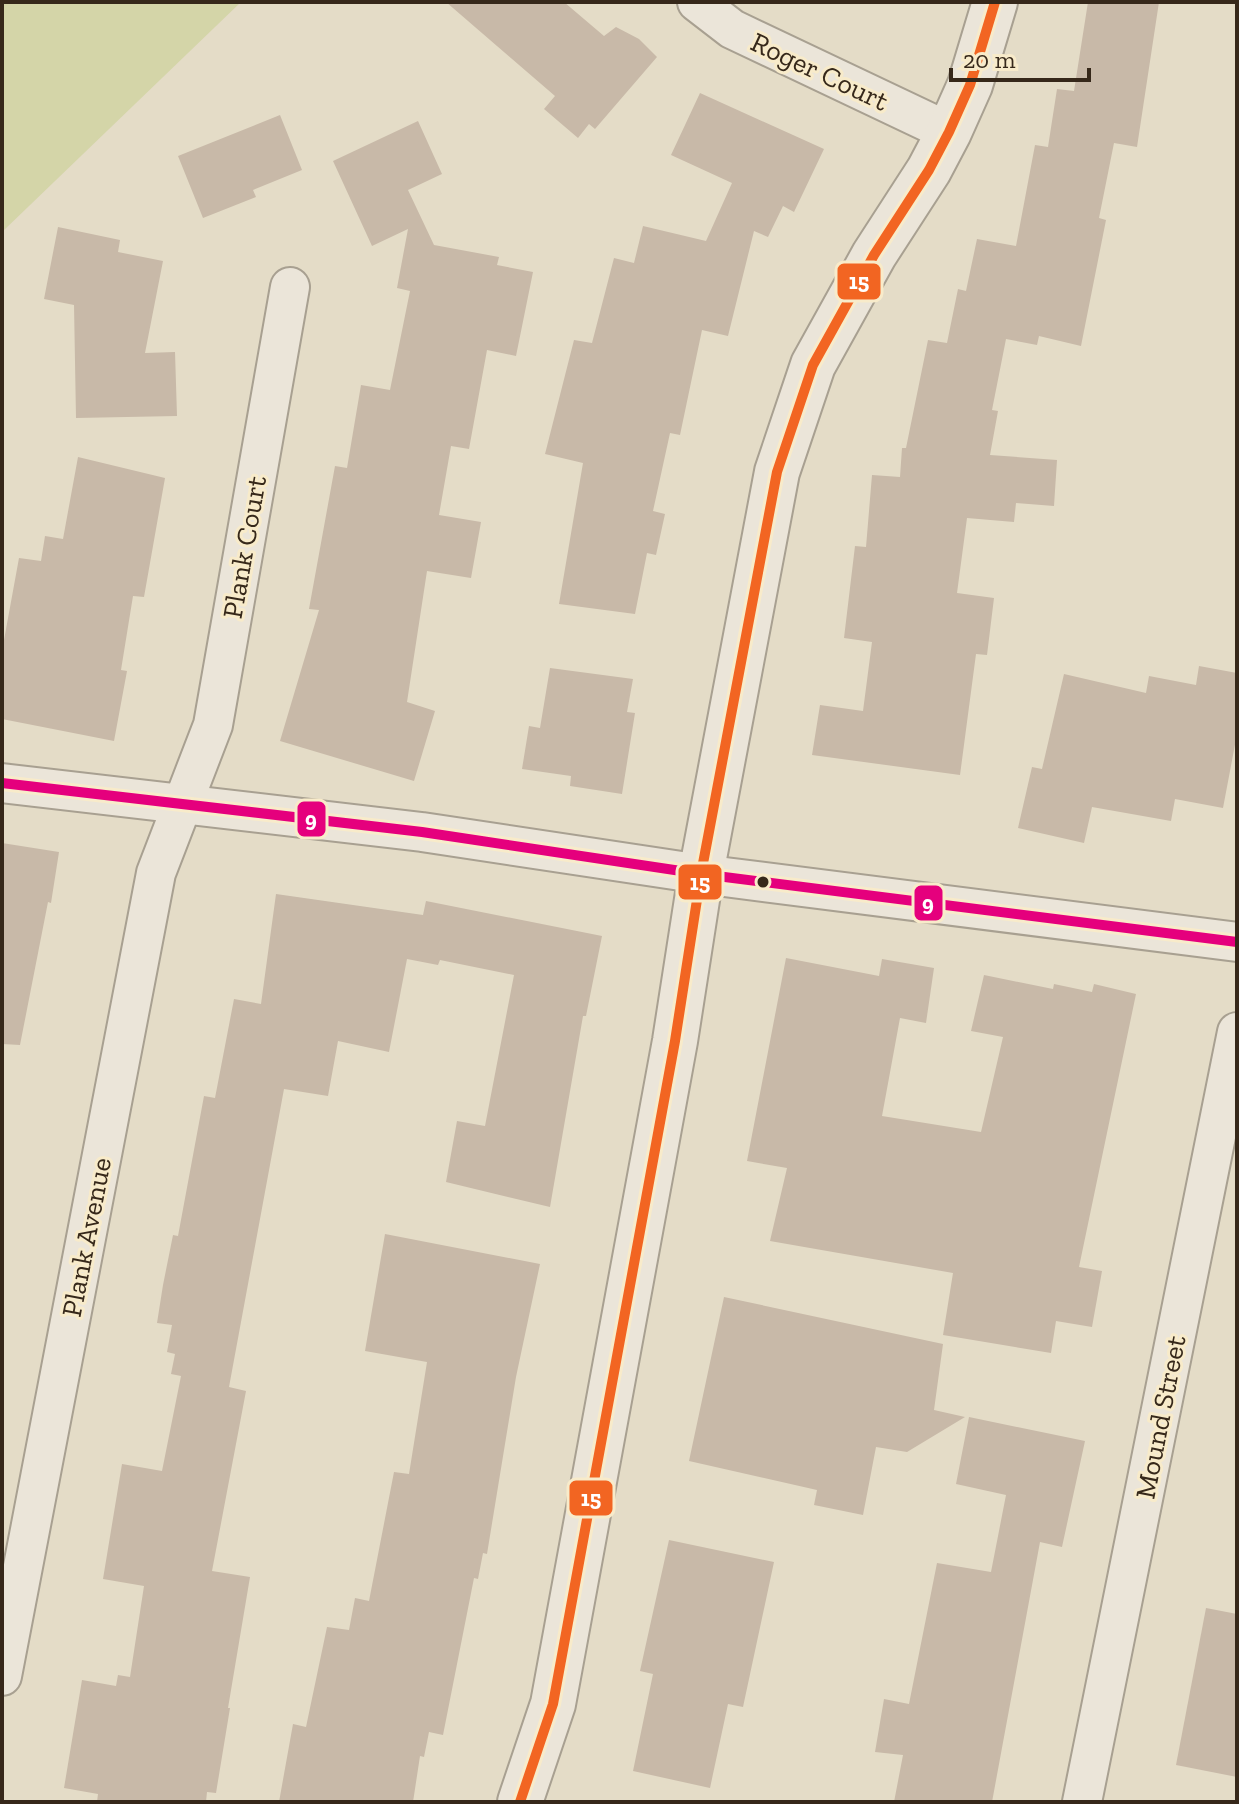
<svg xmlns="http://www.w3.org/2000/svg" width="1239" height="1804" font-family="'Zilla Slab',serif">
  <rect width="100%" height="100%" fill="#e4dcc7"/>
  <path fill="#d4d5a8" d="M 2,2 L 241,2 L 2,232 Z"/>
  <g fill="#c8b9a8">
    <path d="M 446,2 L 564,2 L 604,36 L 616,27 L 639,39 L 657,57 L 595,129 L 589,124 L 578,138 L 544,109 L 555,96 Z"/>
    <path d="M 1088,2 L 1159,2 L 1137,147 L 1114,143 L 1099,218 L 1106,220 L 1081,346 L 1039,336 L 1037,345 L 1006,339 L 992,410 L 998,411 L 990,455 L 1057,460 L 1054,506 L 1016,503 L 1014,522 L 967,518 L 957,593 L 994,598 L 987,655 L 976,654 L 960,775 L 812,755 L 820,705 L 863,711 L 872,642 L 844,638 L 855,546 L 866,547 L 872,475 L 900,477 L 902,448 L 906,448 L 928,340 L 947,343 L 958,289 L 966,291 L 977,239 L 1016,246 L 1035,145 L 1048,147 L 1057,89 L 1074,91 Z"/>
    <path d="M 700,93 L 824,149 L 794,212 L 783,206 L 768,237 L 754,231 L 728,336 L 702,330 L 680,435 L 670,433 L 653,511 L 665,514 L 656,555 L 647,553 L 635,614 L 559,604 L 583,463 L 545,454 L 574,340 L 592,343 L 614,258 L 634,263 L 643,226 L 706,241 L 732,183 L 671,155 Z"/>
    <path d="M 280,115 L 302,170 L 253,190 L 256,197 L 203,218 L 178,156 Z"/>
    <path d="M 418,121 L 442,174 L 408,190 L 434,245 L 499,257 L 497,265 L 533,272 L 516,356 L 487,350 L 469,449 L 451,446 L 439,515 L 481,522 L 471,578 L 427,571 L 407,702 L 435,711 L 414,781 L 280,741 L 319,610 L 309,609 L 335,466 L 347,468 L 361,385 L 390,390 L 410,291 L 397,288 L 408,229 L 372,246 L 333,161 Z"/>
    <path d="M 58,227 L 120,240 L 118,252 L 163,261 L 145,353 L 175,352 L 177,416 L 76,418 L 74,305 L 44,299 Z"/>
    <path d="M 78,457 L 165,478 L 144,597 L 133,596 L 121,670 L 127,671 L 114,741 L 2,719 L 2,651 L 19,558 L 41,561 L 45,536 L 63,539 Z"/>
    <path d="M 1199,666 L 1237,673 L 1237,734 L 1223,808 L 1175,799 L 1171,821 L 1092,807 L 1084,843 L 1018,828 L 1032,767 L 1042,769 L 1064,674 L 1146,693 L 1149,676 L 1196,685 Z"/>
    <path d="M 550,668 L 633,679 L 627,712 L 635,713 L 622,794 L 570,786 L 571,776 L 522,769 L 529,726 L 540,728 Z"/>
    <path d="M 2,843 L 59,852 L 51,903 L 48,902 L 20,1045 L 2,1044 Z"/>
    <path d="M 276,894 L 423,915 L 426,901 L 602,936 L 586,1016 L 583,1016 L 550,1207 L 446,1182 L 457,1121 L 485,1126 L 514,975 L 440,960 L 438,965 L 407,959 L 389,1052 L 338,1041 L 328,1096 L 284,1089 L 229,1387 L 246,1391 L 212,1571 L 250,1577 L 228,1708 L 230,1708 L 216,1793 L 207,1792 L 206,1802 L 97,1802 L 98,1794 L 64,1788 L 82,1680 L 116,1686 L 118,1675 L 130,1677 L 144,1586 L 103,1579 L 122,1464 L 162,1471 L 181,1376 L 171,1374 L 175,1354 L 167,1352 L 172,1325 L 157,1323 L 163,1285 L 173,1235 L 178,1236 L 204,1096 L 215,1098 L 234,999 L 261,1004 Z"/>
    <path d="M 786,958 L 879,976 L 882,959 L 934,968 L 926,1023 L 900,1018 L 882,1116 L 981,1132 L 1003,1037 L 971,1031 L 984,975 L 1053,989 L 1054,984 L 1092,992 L 1094,984 L 1136,994 L 1079,1267 L 1102,1271 L 1092,1327 L 1056,1321 L 1051,1353 L 943,1335 L 953,1273 L 770,1241 L 787,1168 L 747,1161 Z"/>
    <path d="M 385,1234 L 540,1264 L 516,1377 L 487,1554 L 483,1553 L 478,1579 L 474,1578 L 443,1735 L 429,1732 L 424,1757 L 420,1756 L 413,1802 L 279,1802 L 293,1724 L 306,1727 L 327,1627 L 349,1630 L 355,1598 L 369,1601 L 394,1472 L 409,1474 L 427,1362 L 365,1351 Z"/>
    <path d="M 724,1297 L 943,1344 L 934,1410 L 965,1417 L 907,1452 L 876,1447 L 863,1515 L 814,1505 L 817,1490 L 689,1461 Z"/>
    <path d="M 969,1417 L 1085,1441 L 1062,1547 L 1040,1542 L 992,1802 L 894,1802 L 903,1755 L 875,1752 L 884,1699 L 909,1704 L 937,1563 L 991,1572 L 1006,1495 L 956,1484 Z"/>
    <path d="M 669,1540 L 774,1562 L 743,1707 L 728,1704 L 710,1788 L 633,1771 L 653,1674 L 640,1671 Z"/>
    <path d="M 1206,1608 L 1237,1614 L 1237,1777 L 1176,1765 Z"/>
  </g>
  <g fill="none" stroke-linecap="round" stroke-linejoin="round">
    <defs>
      <g id="minor">
        <path d="M 697,2 L 732,29 L 949,132"/>
        <path d="M 2,783 L 422,832 L 701,874 L 1237,942"/>
        <path d="M 2,1676 L 156,873 L 213,725 L 290,287"/>
        <path d="M 1082,1802 L 1237,1032"/>
      </g>
      <path id="tertiary" d="M 520,1802 L 553,1704 L 675,1041 L 701,874 L 777,472 L 813,365 L 874,255 L 929,170 L 949,132 L 970,85 L 995,2"/>
    </defs>
    <use href="#minor" stroke="#a8a091" stroke-width="42"/>
    <use href="#tertiary" stroke="#a8a091" stroke-width="48"/>
    <use href="#minor" stroke="#ebe5d9" stroke-width="38"/>
    <use href="#tertiary" stroke="#ebe5d9" stroke-width="44"/>
    <defs>
      <path id="bus-1" d="M 2,783 L 422,832 L 701,874 L 1237,942"/>
      <path id="bus-2" d="M 520,1802 L 553,1704 L 675,1041 L 701,874 L 777,472 L 813,365 L 874,255 L 929,170 L 949,132 L 970,85 L 995,2"/>
    </defs>
    <use href="#bus-1" stroke="#f8ebca" stroke-width="16"/>
    <use href="#bus-2" stroke="#f8ebca" stroke-width="16"/>
    <use href="#bus-1" stroke="#e5007d" stroke-width="10"/>
    <use href="#bus-2" stroke="#f26522" stroke-width="10"/>
  </g>
  <circle fill="#36281a" stroke="#f8ebca" stroke-width="3" cx="763" cy="882" r="7"/>
  <g text-anchor="middle" stroke-width="6" stroke-linejoin="round" paint-order="stroke">
    <g font-size="28" fill="#36281a" stroke="#f8ebca">
      <text transform="translate(820 71) rotate(25)" y="10">Roger Court</text>
      <text transform="translate(244 547) rotate(-80)" y="10">Plank Court</text>
      <text transform="translate(86 1237) rotate(-79)" y="10">Plank Avenue</text>
      <text transform="translate(1160 1417) rotate(-79)" y="10">Mound Street</text>
    </g>
  </g>
  <g stroke="#f8ebca" stroke-width="3">
    <rect x="836" y="262" width="46" height="39" rx="8" fill="#f26522"/>
    <rect x="296" y="800" width="31" height="38" rx="8" fill="#e5007d"/>
    <rect x="677" y="863" width="46" height="38" rx="8" fill="#f26522"/>
    <rect x="913" y="884" width="31" height="38" rx="8" fill="#e5007d"/>
    <rect x="568" y="1479" width="46" height="38" rx="8" fill="#f26522"/>
  </g>
  <g font-size="22" text-anchor="middle" font-weight="bold" fill="#fff">
    <text x="859" y="289">15</text>
    <text x="311" y="827">9</text>
    <text x="700" y="890">15</text>
    <text x="928" y="911">9</text>
    <text x="591" y="1506">15</text>
  </g>
  <rect width="1239" height="1804" fill="none" stroke="#36281a" stroke-width="8"/>
  <path d="M951 68v12h138v-12" fill="none" stroke="#36281a" stroke-width="4"/>
  <text x="963" y="68" font-size="24" fill="#36281a" stroke="#f8ebca" stroke-width="6" paint-order="stroke">20 m</text>
</svg>
